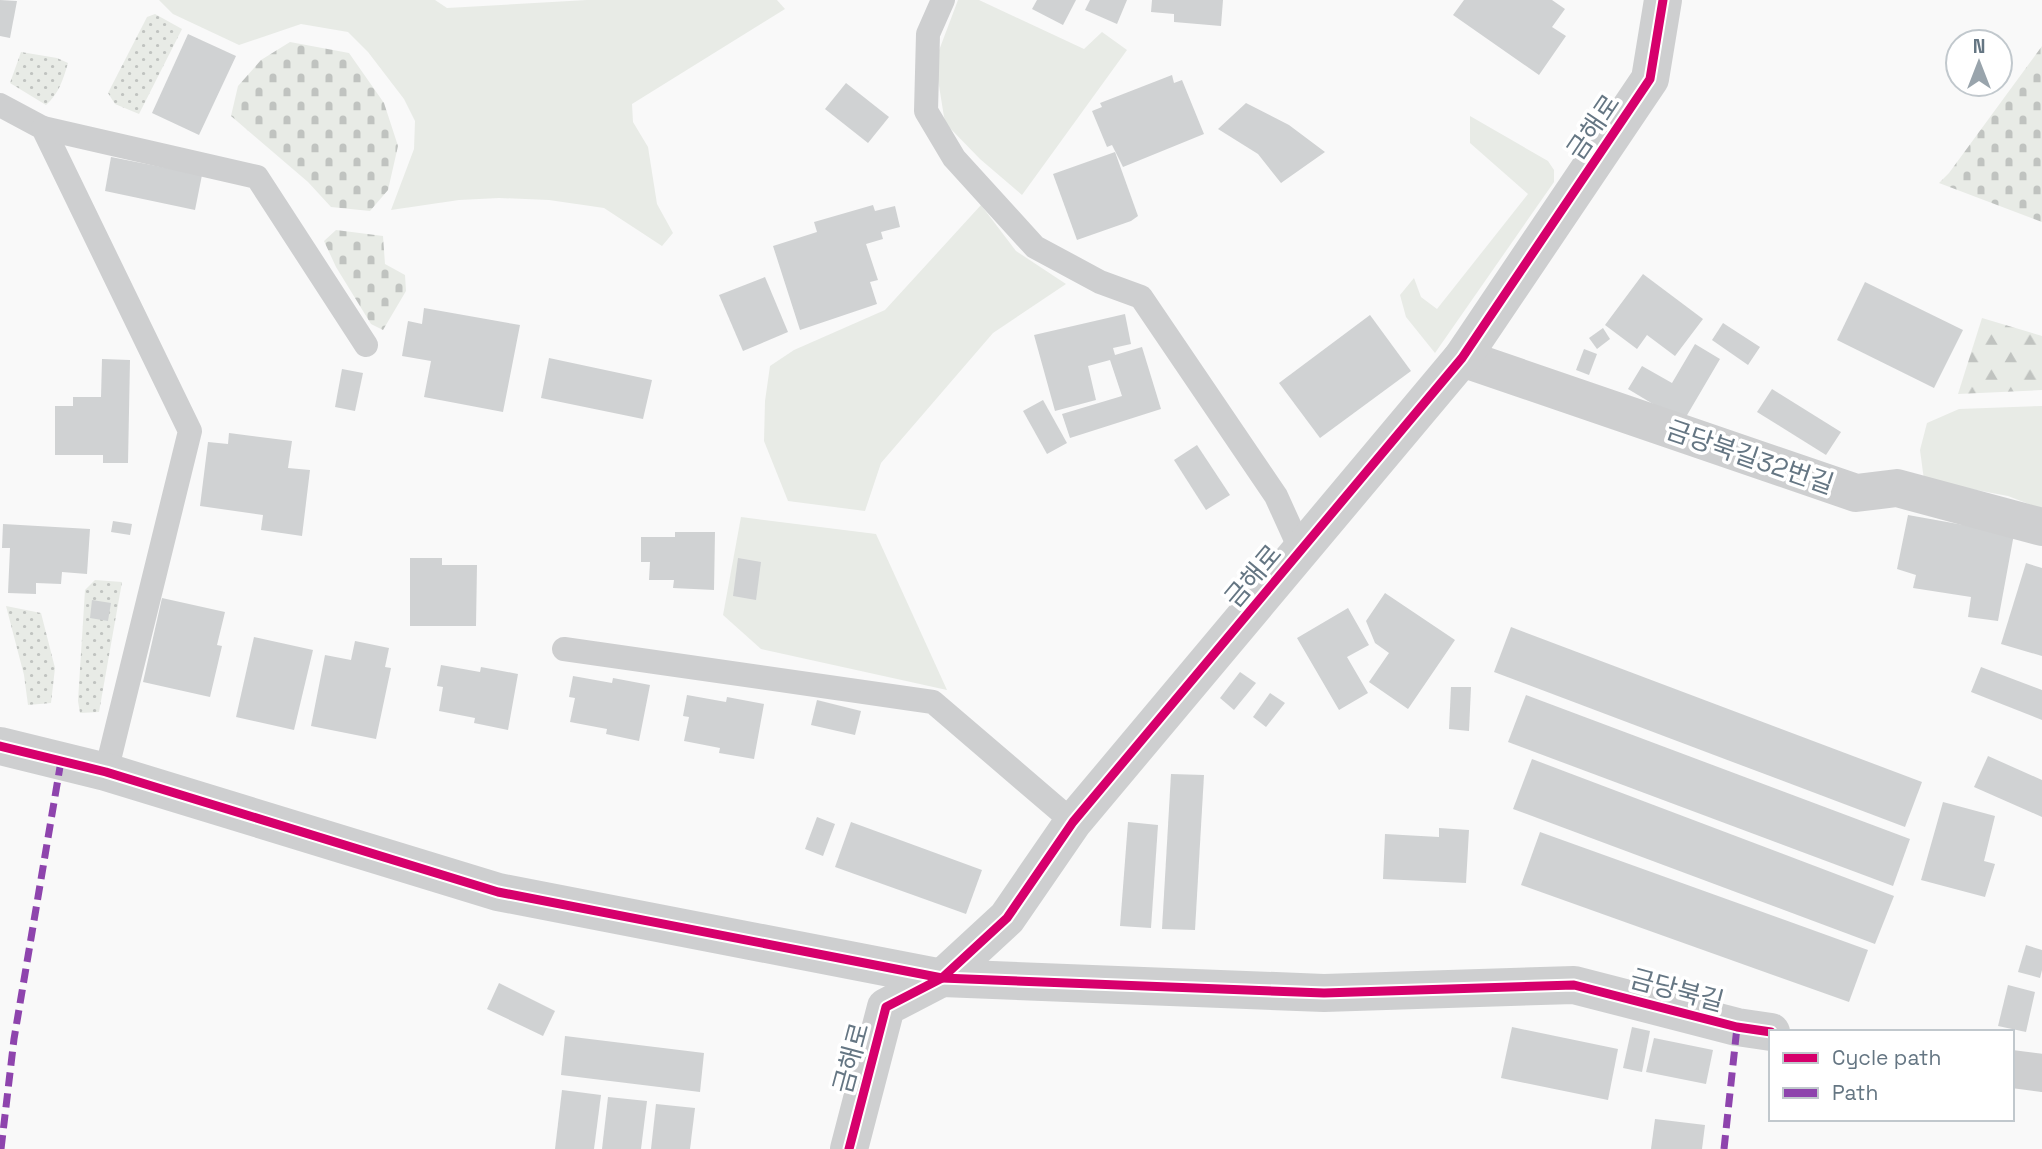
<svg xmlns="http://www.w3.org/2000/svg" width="2042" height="1149" font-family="'Space Grotesk','Noto Sans KR',sans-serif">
  <defs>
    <pattern id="forest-firs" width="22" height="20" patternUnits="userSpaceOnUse" patternTransform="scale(1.75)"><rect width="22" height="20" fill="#e8ebe6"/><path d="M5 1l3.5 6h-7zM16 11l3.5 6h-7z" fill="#c0c3c0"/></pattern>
    <pattern id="cemetery-stones" width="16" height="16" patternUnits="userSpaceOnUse" patternTransform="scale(1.75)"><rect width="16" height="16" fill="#e8ebe6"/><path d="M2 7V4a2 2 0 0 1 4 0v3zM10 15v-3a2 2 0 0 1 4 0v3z" fill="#c0c3c0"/></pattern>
    <pattern id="garden-dots" width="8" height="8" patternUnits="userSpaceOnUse" patternTransform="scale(1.75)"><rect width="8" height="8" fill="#e8ebe6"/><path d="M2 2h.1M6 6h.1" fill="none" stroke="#c0c3c0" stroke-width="1.8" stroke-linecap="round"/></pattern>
  </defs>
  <rect width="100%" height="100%" fill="#f9f9f9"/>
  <g fill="#e8ebe6">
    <path d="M 159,0 L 435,0 L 447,8 L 587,0 L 777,0 L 785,9 L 632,104 L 633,122 L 648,147 L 657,204 L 673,233 L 662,246 L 604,208 L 549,200 L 499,198 L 459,200 L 391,210 L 414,149 L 415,121 L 404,99 L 368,52 L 348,32 L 301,24 L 239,45 L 173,14 Z"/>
    <path d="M 958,0 L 979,0 L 1084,49 L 1102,32 L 1127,50 L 1022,195 L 980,159 L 945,123 L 935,61 Z"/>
    <path d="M 1470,116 L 1548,161 L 1554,170 L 1554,182 L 1435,353 L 1406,317 L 1400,295 L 1414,278 L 1421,297 L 1437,309 L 1528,194 L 1470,143 Z"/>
    <path d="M 981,205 L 1016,251 L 1066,284 L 993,333 L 881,463 L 865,511 L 788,501 L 764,441 L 765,401 L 770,366 L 794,350 L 885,310 Z"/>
    <path d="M 2042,406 L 2042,509 L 2008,496 L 1924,480 L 1920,450 L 1927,423 L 1959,409 Z"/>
    <path d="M 741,517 L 876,534 L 947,690 L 761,649 L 723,615 Z"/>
  </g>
  <path fill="url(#forest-firs)" d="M 1982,318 L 2042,336 L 2042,390 L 1958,394 Z"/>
  <g fill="url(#cemetery-stones)">
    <path d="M 290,42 L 349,53 L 384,103 L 398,146 L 388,190 L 370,211 L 331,207 L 308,182 L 231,116 L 238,86 L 261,60 Z"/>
    <path d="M 2042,46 L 2042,222 L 1939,183 L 1949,173 Z"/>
    <path d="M 336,230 L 383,236 L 385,264 L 405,275 L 406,291 L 383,330 L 371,324 L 336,267 L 324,241 Z"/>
  </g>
  <g fill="url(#garden-dots)">
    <path d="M 155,14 L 182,29 L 139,114 L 115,104 L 108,93 L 147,17 Z"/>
    <path d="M 21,52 L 57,58 L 68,63 C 63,80 59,93 46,105 L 10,83 Z"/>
    <path d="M 95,580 L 122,582 L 99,712 L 80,713 L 78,701 L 85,590 Z"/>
    <path d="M 6,606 L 41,613 L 55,668 L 51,703 L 28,705 L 24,675 Z"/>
  </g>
  <g fill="#d0d2d3">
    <path d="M 0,0 L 17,1 L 10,38 L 0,36 Z"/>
    <path d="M 1037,0 L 1076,0 L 1063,25 L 1032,9 Z"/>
    <path d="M 1090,0 L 1127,0 L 1117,24 L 1085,10 Z"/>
    <path d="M 1152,0 L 1223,0 L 1221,26 L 1174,22 L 1174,14 L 1151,12 Z"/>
    <path d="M 1464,0 L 1552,0 L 1565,9 L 1552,27 L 1566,36 L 1539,75 L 1453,15 Z"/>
    <path d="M 188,34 L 236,56 L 199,135 L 152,113 Z"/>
    <path d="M 1172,75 L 1174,83 L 1182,80 L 1204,134 L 1123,167 L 1112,145 L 1107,147 L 1092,111 L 1102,107 L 1100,103 Z"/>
    <path d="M 846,83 L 889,117 L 868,143 L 825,109 Z"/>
    <path d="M 1246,103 L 1289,125 L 1325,152 L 1281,183 L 1258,154 L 1218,129 Z"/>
    <path d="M 1115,152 L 1138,216 L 1131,221 L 1077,240 L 1053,174 Z"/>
    <path d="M 111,157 L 202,175 L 195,210 L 105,191 Z"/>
    <path d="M 873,205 L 875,211 L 895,206 L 900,227 L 881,232 L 883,239 L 866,244 L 878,280 L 870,282 L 877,304 L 800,330 L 773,246 L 817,232 L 814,222 Z"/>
    <path d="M 1643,274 L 1703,319 L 1675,356 L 1647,335 L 1637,349 L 1605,325 Z"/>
    <path d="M 765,277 L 788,332 L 743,351 L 719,295 Z"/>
    <path d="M 1865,282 L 1963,330 L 1934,388 L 1837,340 Z"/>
    <path d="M 424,308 L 520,325 L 503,412 L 424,397 L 431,361 L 402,356 L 408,321 L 422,324 Z"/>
    <path d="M 1125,314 L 1131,344 L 1113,348 L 1115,355 L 1142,347 L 1161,409 L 1070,438 L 1062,414 L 1122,396 L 1110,360 L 1088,366 L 1096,400 L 1055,411 L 1034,335 Z"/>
    <path d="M 1370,315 L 1411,371 L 1320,438 L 1279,383 Z"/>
    <path d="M 1723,323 L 1760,347 L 1748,365 L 1712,340 Z"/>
    <path d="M 1603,328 L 1610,339 L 1597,349 L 1589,338 Z"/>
    <path d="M 1695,344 L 1720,359 L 1683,422 L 1628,389 L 1642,366 L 1672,383 Z"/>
    <path d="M 1584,349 L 1597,354 L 1589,375 L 1576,370 Z"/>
    <path d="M 549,358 L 652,380 L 643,419 L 541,398 Z"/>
    <path d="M 102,359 L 130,360 L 128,463 L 103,463 L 103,455 L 55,455 L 55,406 L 73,406 L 73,397 L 101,397 Z"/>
    <path d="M 342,369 L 363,373 L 355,411 L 335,407 Z"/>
    <path d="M 1772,389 L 1841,432 L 1826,455 L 1757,412 Z"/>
    <path d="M 1043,400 L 1067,443 L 1047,454 L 1023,411 Z"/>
    <path d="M 229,433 L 292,441 L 288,468 L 310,470 L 302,536 L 261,530 L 263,515 L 200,506 L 208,442 L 228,444 Z"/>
    <path d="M 1197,445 L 1230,495 L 1206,510 L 1174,460 Z"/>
    <path d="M 1908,515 L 2014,534 L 1998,621 L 1968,617 L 1971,597 L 1913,588 L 1916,575 L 1897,569 Z"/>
    <path d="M 113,521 L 132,524 L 130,535 L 111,532 Z"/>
    <path d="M 3,524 L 90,529 L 87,574 L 62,572 L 61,584 L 36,583 L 36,594 L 8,593 L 10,548 L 2,548 Z"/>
    <path d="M 675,532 L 715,532 L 714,590 L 673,588 L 674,580 L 649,580 L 650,562 L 641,562 L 641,537 L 675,537 Z"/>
    <path d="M 410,558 L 442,558 L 442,565 L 477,565 L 476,626 L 410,626 Z"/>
    <path d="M 738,558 L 761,562 L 756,600 L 733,596 Z"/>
    <path d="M 2026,563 L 2042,568 L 2042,656 L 2001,644 Z"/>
    <path d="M 1385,593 L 1455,640 L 1408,709 L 1369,682 L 1389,653 L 1375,643 L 1366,621 Z"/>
    <path d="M 162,598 L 225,612 L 217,645 L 222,646 L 210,697 L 143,682 Z"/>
    <path d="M 92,600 L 111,603 L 108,621 L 90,618 Z"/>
    <path d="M 1348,608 L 1369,645 L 1347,657 L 1368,693 L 1339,710 L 1297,638 Z"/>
    <path d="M 1511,627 L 1922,782 L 1905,827 L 1494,672 Z"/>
    <path d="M 254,637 L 313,650 L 294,730 L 236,717 Z"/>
    <path d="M 355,641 L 389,648 L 385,667 L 391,668 L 376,739 L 311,726 L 325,655 L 351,660 Z"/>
    <path d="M 441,665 L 480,672 L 481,667 L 518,674 L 508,730 L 474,723 L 475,718 L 439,711 L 443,687 L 437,686 Z"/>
    <path d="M 1981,667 L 2042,690 L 2042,720 L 1971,692 Z"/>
    <path d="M 1240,672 L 1256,683 L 1234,710 L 1220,698 Z"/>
    <path d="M 573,676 L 612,683 L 613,678 L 650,685 L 639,741 L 606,734 L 607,729 L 570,722 L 575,698 L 569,697 Z"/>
    <path d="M 1451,687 L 1471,687 L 1469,731 L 1449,729 Z"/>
    <path d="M 1270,693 L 1285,703 L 1266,727 L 1253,717 Z"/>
    <path d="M 687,695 L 726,702 L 727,697 L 764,704 L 754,759 L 719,753 L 720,748 L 684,741 L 689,717 L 683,716 Z"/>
    <path d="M 1526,695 L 1910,839 L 1893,886 L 1508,742 Z"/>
    <path d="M 817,700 L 861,711 L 855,735 L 811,725 Z"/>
    <path d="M 1988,756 L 2042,780 L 2042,817 L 1974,787 Z"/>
    <path d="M 1532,759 L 1894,896 L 1875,944 L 1513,809 Z"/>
    <path d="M 1171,774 L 1204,775 L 1195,930 L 1162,929 Z"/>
    <path d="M 1943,802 L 1995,816 L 1984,861 L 1995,864 L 1985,897 L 1921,880 Z"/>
    <path d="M 817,817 L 835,824 L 823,856 L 805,849 Z"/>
    <path d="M 851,822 L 982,870 L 966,914 L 835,867 Z"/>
    <path d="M 1128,822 L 1158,825 L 1151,928 L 1120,926 Z"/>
    <path d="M 1439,828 L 1469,830 L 1466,883 L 1383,879 L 1385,834 L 1439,837 Z"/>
    <path d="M 1540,832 L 1868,950 L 1849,1002 L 1521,885 Z"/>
    <path d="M 2026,945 L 2042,950 L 2042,970 L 2040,978 L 2018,972 Z"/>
    <path d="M 499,983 L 555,1011 L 543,1036 L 487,1009 Z"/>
    <path d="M 2008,985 L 2035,992 L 2026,1032 L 1998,1026 Z"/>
    <path d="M 1512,1027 L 1618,1049 L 1608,1100 L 1501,1078 Z"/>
    <path d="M 1632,1027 L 1650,1031 L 1642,1072 L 1623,1068 Z"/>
    <path d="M 565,1036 L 704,1053 L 700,1092 L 561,1075 Z"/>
    <path d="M 1654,1038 L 1713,1050 L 1706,1084 L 1646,1072 Z"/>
    <path d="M 562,1090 L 601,1095 L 594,1149 L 555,1149 Z"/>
    <path d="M 608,1097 L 647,1101 L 641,1149 L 602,1149 Z"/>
    <path d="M 656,1104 L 695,1108 L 690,1149 L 651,1149 Z"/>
    <path d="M 1655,1119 L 1705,1125 L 1702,1149 L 1651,1149 Z"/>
  </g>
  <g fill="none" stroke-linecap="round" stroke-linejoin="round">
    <g stroke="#cecfd0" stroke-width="24">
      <path d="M 943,0 L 928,34 L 926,111 L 954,158 L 1035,247 L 1100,282 L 1141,297 L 1276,496 L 1301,551"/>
      <path d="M 0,105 L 43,128 L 190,431 L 106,772"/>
      <path d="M 43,128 L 257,177 L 366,345"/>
      <path d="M 564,649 L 933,702 L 1073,822"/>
    </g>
    <g stroke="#cecfd0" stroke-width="38">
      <path d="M 1462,358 L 1856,493 L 1897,488 L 2042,527"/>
      <path d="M 0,746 L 106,772 L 498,892 L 942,978 L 1324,993 L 1574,985 L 1737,1027 L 1771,1032"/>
      <path d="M 2012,1069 L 2042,1073"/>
      <path d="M 849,1149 L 886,1007 L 942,978 L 1007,918 L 1073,822 L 1462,358 L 1650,79 L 1663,0"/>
    </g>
    <g stroke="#8e44ad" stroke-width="7" stroke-dasharray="14 7" stroke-linecap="butt">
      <path d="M 1,1149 L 14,1039 L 61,761"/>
      <path d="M 1724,1149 L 1737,1027"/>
    </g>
    <defs>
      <g id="cycleway">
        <path d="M 0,746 L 106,772 L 498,892 L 942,978 L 1324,993 L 1574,985 L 1737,1027 L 1771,1032"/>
        <path d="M 849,1149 L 886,1007 L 942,978 L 1007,918 L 1073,822 L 1462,358 L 1650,79 L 1663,0"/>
      </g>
    </defs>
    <use href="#cycleway" stroke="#fff" stroke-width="13"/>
    <use href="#cycleway" stroke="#d6006c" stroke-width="9"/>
  </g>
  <g text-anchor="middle" stroke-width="7" stroke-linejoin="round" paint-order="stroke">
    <g font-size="26" fill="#657683" stroke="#fff">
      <text transform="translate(1593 127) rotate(-56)" y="9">금해로</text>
      <text transform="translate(1750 457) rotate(19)" y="9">금당북길32번길</text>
      <text transform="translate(1253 576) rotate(-50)" y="9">금해로</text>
      <text transform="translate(1677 990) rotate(15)" y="9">금당북길</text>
      <text transform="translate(851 1058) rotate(-75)" y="9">금해로</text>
    </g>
  </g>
  <rect x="1769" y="1030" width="245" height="91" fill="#ffffff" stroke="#c1c8cd" stroke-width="2"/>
  <rect x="1783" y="1053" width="35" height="10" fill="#d6006c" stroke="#c1c8cd" stroke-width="2"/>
  <text x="1832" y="1065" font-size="21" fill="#657683">Cycle path</text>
  <rect x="1783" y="1088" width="35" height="10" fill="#8e44ad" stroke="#c1c8cd" stroke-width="2"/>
  <text x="1832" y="1100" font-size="21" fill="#657683">Path</text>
  <g transform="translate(1979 63)"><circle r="33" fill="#ffffff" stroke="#c1c8cd" stroke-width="2"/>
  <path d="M0-5L12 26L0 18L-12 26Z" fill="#99a4ac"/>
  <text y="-10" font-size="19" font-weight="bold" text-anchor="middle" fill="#657683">N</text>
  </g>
</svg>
